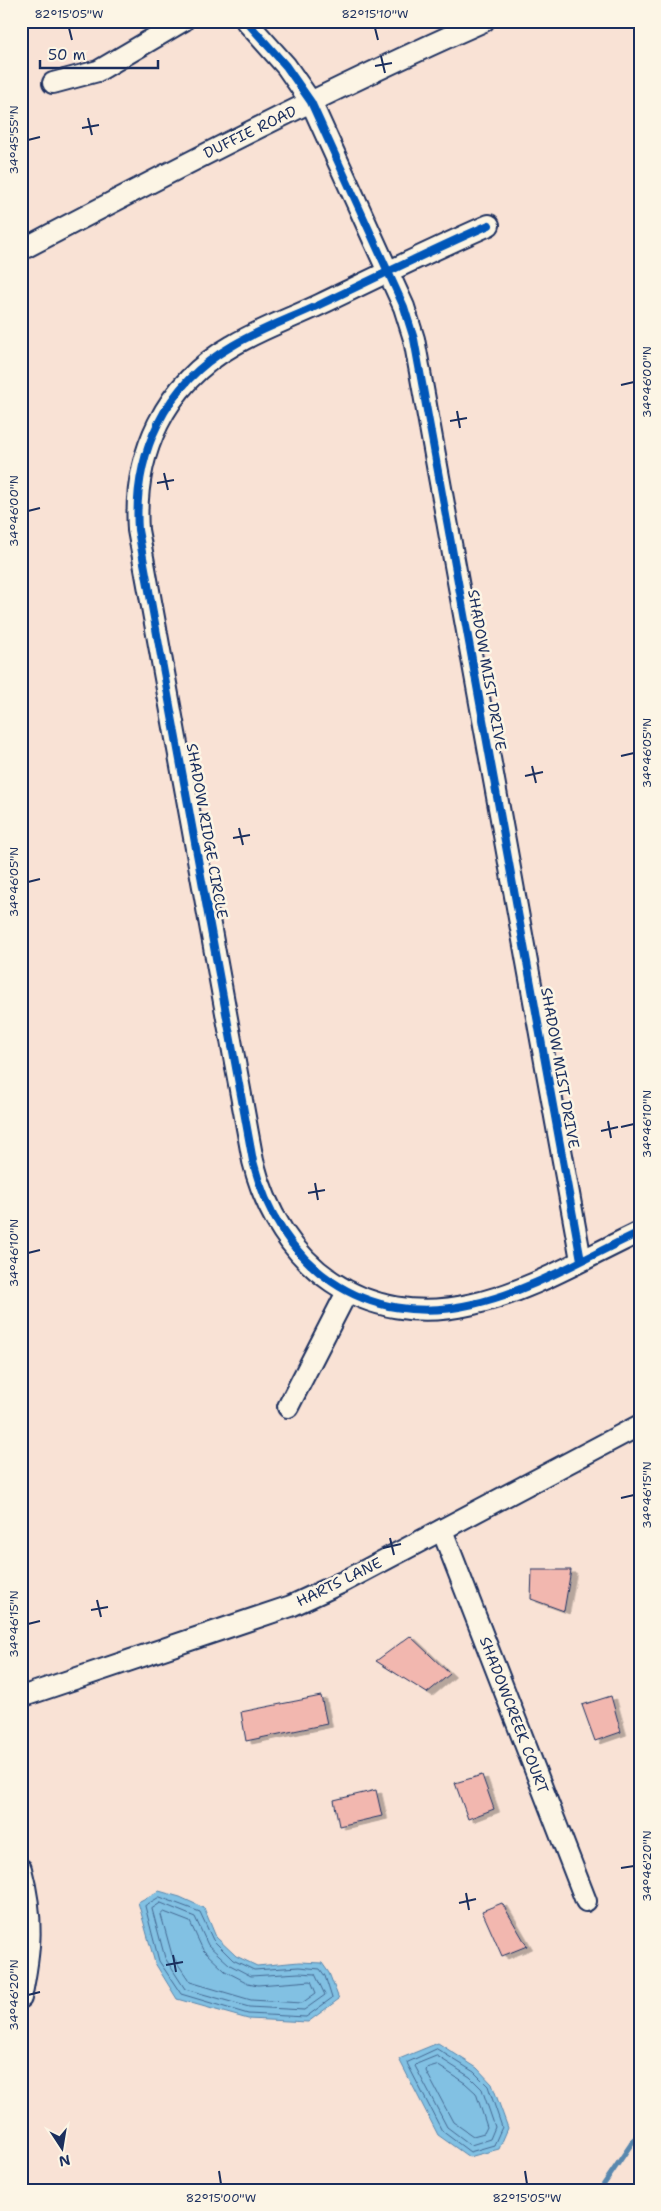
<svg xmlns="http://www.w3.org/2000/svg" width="661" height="2211" font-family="'Shantell Sans',sans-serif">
  <defs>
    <filter id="shadow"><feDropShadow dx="5.5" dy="3" stdDeviation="0" flood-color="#0004"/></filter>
  </defs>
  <rect width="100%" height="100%" fill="#f9e2d5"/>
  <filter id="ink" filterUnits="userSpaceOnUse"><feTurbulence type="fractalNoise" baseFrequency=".02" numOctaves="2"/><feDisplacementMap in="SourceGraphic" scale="10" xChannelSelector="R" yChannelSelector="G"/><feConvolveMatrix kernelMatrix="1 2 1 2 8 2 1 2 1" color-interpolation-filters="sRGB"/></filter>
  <g filter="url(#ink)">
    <g fill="#82c1e3" stroke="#5987ae">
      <path d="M 159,1891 L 180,1897 L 204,1908 L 216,1937 L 236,1956 L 257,1966 L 299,1962 L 322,1963 L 329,1973 L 339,1999 L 308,2022 L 248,2019 L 177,1999 L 155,1963 L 138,1902 Z"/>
      <path d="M 438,2043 L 477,2068 L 492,2084 L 508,2128 L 499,2149 L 469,2157 L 438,2135 L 399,2059 Z"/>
    </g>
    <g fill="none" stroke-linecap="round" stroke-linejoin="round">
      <g stroke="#446993" stroke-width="1">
        <path d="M 160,1897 L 200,1912 L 213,1940 L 233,1960 L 254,1970 L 299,1967 L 320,1969 L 325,1976 L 332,1998 L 306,2017 L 248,2014 L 181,1994 L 159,1961 L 145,1906 Z"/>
        <path d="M 161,1903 L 195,1917 L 208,1945 L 230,1965 L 251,1976 L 299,1973 L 315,1974 L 325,1995 L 304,2010 L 249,2007 L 185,1989 L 165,1958 L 152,1909 Z"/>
        <path d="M 164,1912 L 190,1922 L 203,1950 L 225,1971 L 248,1983 L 258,1985 L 311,1981 L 316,1993 L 302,2003 L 251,2000 L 190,1982 L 172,1955 L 161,1915 Z"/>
        <path d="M 437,2049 L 474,2072 L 488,2086 L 502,2127 L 494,2145 L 470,2152 L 442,2131 L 407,2063 Z"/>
        <path d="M 437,2056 L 470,2077 L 482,2089 L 495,2127 L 490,2139 L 471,2145 L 447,2127 L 415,2066 L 417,2064 Z"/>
        <path d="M 437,2065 L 465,2083 L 476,2093 L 487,2127 L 484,2133 L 473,2136 L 453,2122 L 426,2071 L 427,2068 Z"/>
      </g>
      <path stroke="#5987ae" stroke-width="5" d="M 600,2190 L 640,2131"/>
    </g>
    <g fill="#f2b7af" stroke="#1b2f5e" filter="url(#shadow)">
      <path d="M 532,1570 L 571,1570 L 564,1611 L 531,1599 Z"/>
      <path d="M 410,1636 L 450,1674 L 427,1693 L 376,1661 Z"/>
      <path d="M 321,1696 L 327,1724 L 246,1741 L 241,1712 Z"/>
      <path d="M 611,1696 L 621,1732 L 595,1741 L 582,1705 Z"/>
      <path d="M 482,1775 L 494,1809 L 468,1819 L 455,1783 Z"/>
      <path d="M 376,1790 L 382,1816 L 339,1826 L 334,1800 Z"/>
      <path d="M 502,1903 L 527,1946 L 502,1956 L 482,1911 Z"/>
    </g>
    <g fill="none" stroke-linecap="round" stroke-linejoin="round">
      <defs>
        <g id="minor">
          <path d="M 246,21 L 286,66 L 311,102 L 404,307 L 414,339 L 581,1260"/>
          <path d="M 53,83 L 98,71 L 183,21"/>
          <path d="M 489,225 C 432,250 377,277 321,304 C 292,318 260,329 232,346 C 165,384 133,454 138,530 L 253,1161 C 279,1266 364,1330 473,1304 C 531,1291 586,1257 640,1232"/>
          <path d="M 21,250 C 173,170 326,91 484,21"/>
          <path d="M 288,1407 L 347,1292"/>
          <path d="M 442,1530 L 586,1901"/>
          <path d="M 21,1697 L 291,1606 L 343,1582 L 640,1425"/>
          <path d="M 21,1869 C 34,1918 31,1949 21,1998"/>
        </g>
      </defs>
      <use href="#minor" stroke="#1b2f5e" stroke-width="24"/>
      <use href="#minor" stroke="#fcf5e5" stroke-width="20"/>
      <defs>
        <g id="cycleway">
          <path d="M 246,21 L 286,66 L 311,102 L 404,307 L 414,339 L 581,1260"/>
          <path d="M 489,225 C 432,250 377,277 321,304 C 292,318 260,329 232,346 C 165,384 133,454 138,530 L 253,1161 C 279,1266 364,1330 473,1304 C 531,1291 586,1257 640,1232"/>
        </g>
      </defs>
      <use href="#cycleway" stroke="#fcf5e5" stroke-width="11"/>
      <use href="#cycleway" stroke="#0057b8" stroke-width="8"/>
    </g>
  </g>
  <path fill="none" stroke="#1b2f5e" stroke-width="2" d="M 69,28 L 72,40M 375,28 L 378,40M 381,56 L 385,73M 375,66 L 392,63M 88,118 L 92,135M 82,128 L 99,125M 28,140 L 40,137M 621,385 L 634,382M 457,411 L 460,428M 450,421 L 467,418M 164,473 L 168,490M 157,483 L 174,480M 28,511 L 40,508M 621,756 L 634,753M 532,766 L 536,783M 525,776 L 543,772M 239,828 L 243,845M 233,838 L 250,835M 28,882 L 40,879M 608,1121 L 611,1138M 621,1127 L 634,1124M 601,1131 L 618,1127M 315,1183 L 318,1200M 308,1193 L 325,1190M 28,1253 L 40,1250M 621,1498 L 634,1495M 390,1538 L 394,1555M 383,1548 L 401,1544M 97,1600 L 101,1617M 91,1610 L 108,1607M 28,1624 L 40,1621M 621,1868 L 634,1866M 466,1893 L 469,1910M 459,1903 L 476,1899M 173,1955 L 176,1972M 166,1965 L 183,1962M 28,1995 L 40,1992M 219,2171 L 221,2184M 525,2171 L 527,2184"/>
  <g text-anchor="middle" stroke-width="5" stroke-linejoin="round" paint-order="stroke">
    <g font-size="15" fill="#1b2f5e" stroke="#fcf5e5">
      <text transform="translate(250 132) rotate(-26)" y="5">DUFFIE ROAD</text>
      <text transform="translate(487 670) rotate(80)" y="5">SHADOW MIST DRIVE</text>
      <text transform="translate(207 831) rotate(80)" y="5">SHADOW RIDGE CIRCLE</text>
      <text transform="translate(560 1068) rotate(80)" y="5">SHADOW MIST DRIVE</text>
      <text transform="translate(339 1582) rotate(-26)" y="5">HARTS LANE</text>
      <text transform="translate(514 1715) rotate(69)" y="5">SHADOWCREEK COURT</text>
    </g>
  </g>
  <rect width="661" height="2211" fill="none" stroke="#fcf5e5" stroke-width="55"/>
  <g transform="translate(62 2148) rotate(168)" stroke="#fcf5e5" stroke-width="4" paint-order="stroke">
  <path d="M0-4L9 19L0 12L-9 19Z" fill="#1b2f5e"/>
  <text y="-8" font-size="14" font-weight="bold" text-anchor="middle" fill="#1b2f5e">N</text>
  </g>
  <path d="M40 60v8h118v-8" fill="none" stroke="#1b2f5e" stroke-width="2.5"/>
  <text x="48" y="60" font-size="15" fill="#1b2f5e" stroke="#fcf5e5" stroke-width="4" paint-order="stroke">50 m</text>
  <rect x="28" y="28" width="606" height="2156" fill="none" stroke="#1b2f5e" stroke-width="2"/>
  <g font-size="12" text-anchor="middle" fill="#1b2f5e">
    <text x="69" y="18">82°15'05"W</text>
    <text x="375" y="18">82°15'10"W</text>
    <text transform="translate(14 140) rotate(-90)" y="4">34°45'55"N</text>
    <text transform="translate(647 382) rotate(-90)" y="4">34°46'00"N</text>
    <text transform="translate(14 511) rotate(-90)" y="4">34°46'00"N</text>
    <text transform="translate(647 753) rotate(-90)" y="4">34°46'05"N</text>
    <text transform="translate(14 882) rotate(-90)" y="4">34°46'05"N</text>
    <text transform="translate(647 1124) rotate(-90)" y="4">34°46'10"N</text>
    <text transform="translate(14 1253) rotate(-90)" y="4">34°46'10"N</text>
    <text transform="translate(647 1495) rotate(-90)" y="4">34°46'15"N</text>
    <text transform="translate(14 1624) rotate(-90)" y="4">34°46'15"N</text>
    <text transform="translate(647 1866) rotate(-90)" y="4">34°46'20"N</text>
    <text transform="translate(14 1995) rotate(-90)" y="4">34°46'20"N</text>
    <text x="221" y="2202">82°15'00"W</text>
    <text x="527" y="2202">82°15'05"W</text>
  </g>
</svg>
